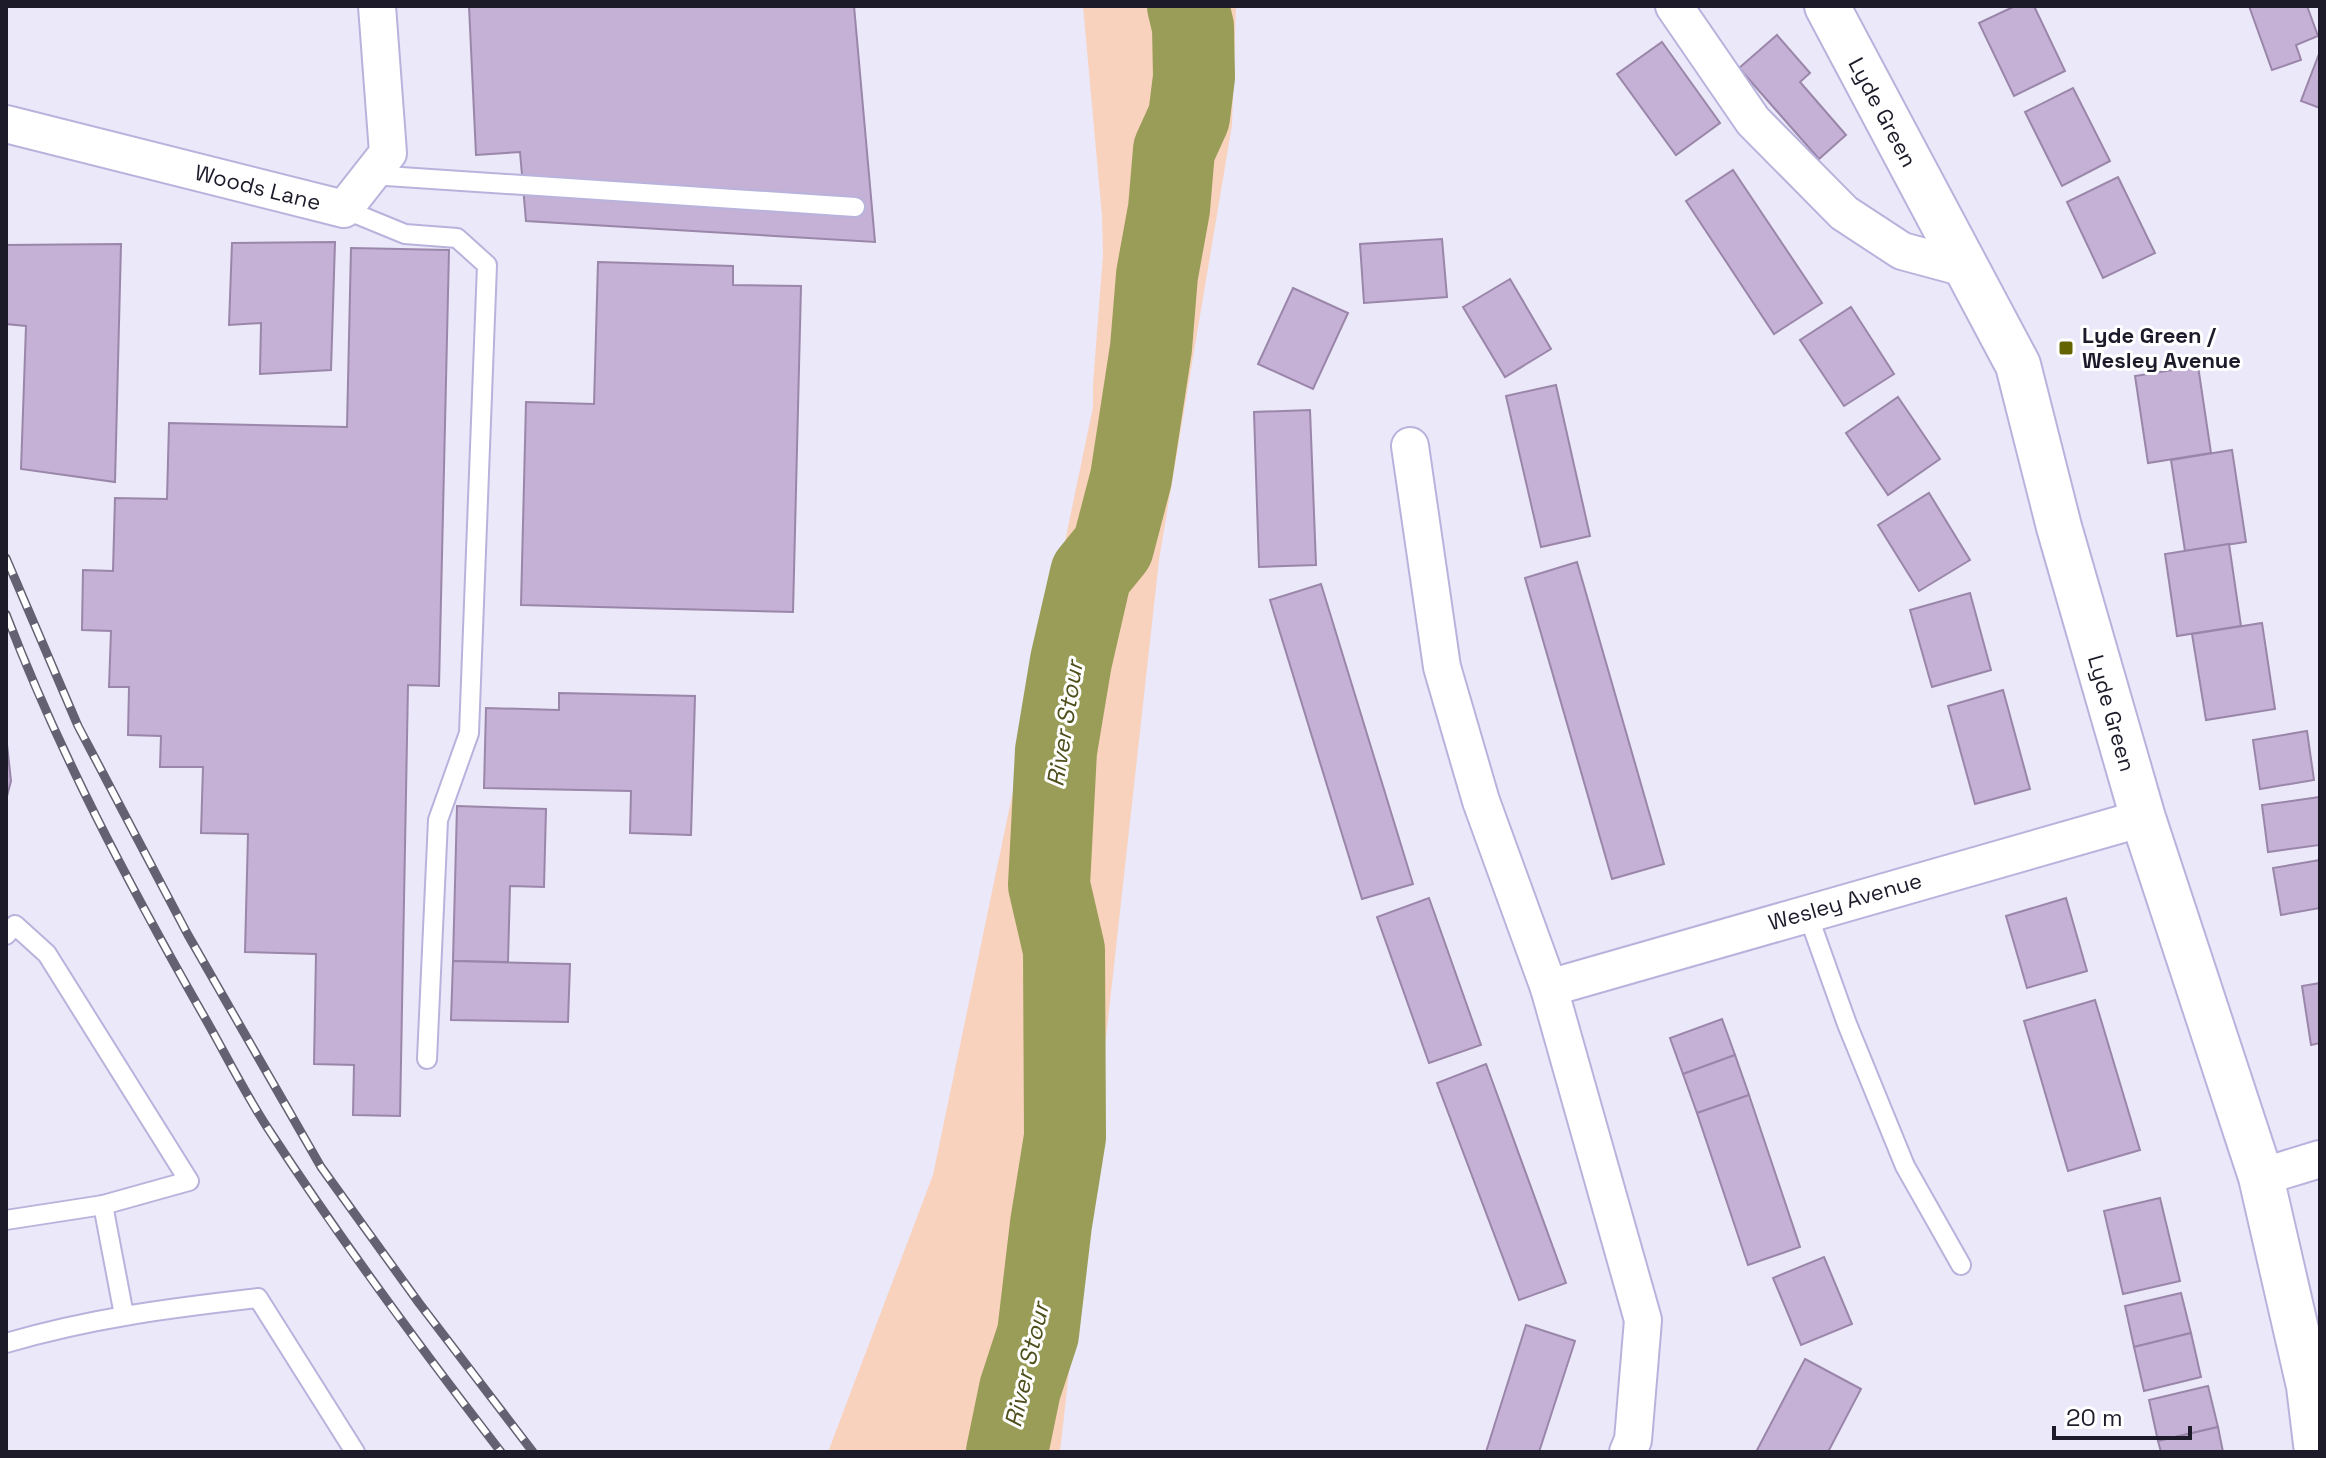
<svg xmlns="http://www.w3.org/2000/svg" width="2326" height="1458" font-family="'Space Grotesk',sans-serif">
  <rect width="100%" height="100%" fill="#eae8f9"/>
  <path fill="#f9d2bd" d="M 1083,6 L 1236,6 L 1232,125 L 1159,560 L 1060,1452 L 828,1452 L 933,1175 L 1093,407 L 1093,384 L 1103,255 L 1102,216 Z"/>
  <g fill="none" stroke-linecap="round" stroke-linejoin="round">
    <path stroke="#9a9d58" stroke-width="82" d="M 1007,1452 L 1020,1389 L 1038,1334 L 1051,1224 L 1065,1137 L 1064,950 L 1049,885 L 1056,751 L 1071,661 L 1091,574 L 1113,547 L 1131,478 L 1151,348 L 1157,275 L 1169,209 L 1174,150 L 1189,117 L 1194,77 L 1193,27 L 1188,6"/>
  </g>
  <g fill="#c6b1d6" stroke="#9a86a9" stroke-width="2">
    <path d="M 469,6 L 854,6 L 875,242 L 526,221 L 520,152 L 476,155 Z"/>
    <path d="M 2015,6 L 2034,6 L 2065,71 L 2014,96 L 1979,23 Z"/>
    <path d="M 2249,6 L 2307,6 L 2318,36 L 2296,45 L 2301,60 L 2272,70 Z"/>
    <path d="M 1777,35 L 1810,73 L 1800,82 L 1846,135 L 1819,159 L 1739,68 Z"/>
    <path d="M 1662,42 L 1720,123 L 1676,155 L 1617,74 Z"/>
    <path d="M 2319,54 L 2320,54 L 2320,108 L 2301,101 Z"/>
    <path d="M 2073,88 L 2110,161 L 2062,186 L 2025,112 Z"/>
    <path d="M 1733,170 L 1822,303 L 1774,334 L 1686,201 Z"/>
    <path d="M 2118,177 L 2155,253 L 2103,278 L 2067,202 Z"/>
    <path d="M 1442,239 L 1447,297 L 1364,303 L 1360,244 Z"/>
    <path d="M 335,242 L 331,370 L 260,374 L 261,323 L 229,325 L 232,243 Z"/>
    <path d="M 121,244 L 115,482 L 21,469 L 26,326 L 6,324 L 6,245 Z"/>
    <path d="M 351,248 L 449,250 L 439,686 L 408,685 L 400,1116 L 353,1115 L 354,1065 L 314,1064 L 316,954 L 245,952 L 248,834 L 201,833 L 203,767 L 160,767 L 161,736 L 128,735 L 129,687 L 109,687 L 111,631 L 82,630 L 83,570 L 113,571 L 115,498 L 167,499 L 169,423 L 347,427 Z"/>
    <path d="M 598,262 L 733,266 L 733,285 L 801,286 L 793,612 L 521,605 L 526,402 L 594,404 Z"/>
    <path d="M 1510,279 L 1551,349 L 1505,377 L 1463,307 Z"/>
    <path d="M 1293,288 L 1348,313 L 1313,389 L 1258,364 Z"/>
    <path d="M 1851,307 L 1894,374 L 1844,406 L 1800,340 Z"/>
    <path d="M 2198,366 L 2211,453 L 2148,463 L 2135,376 Z"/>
    <path d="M 1556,385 L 1590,536 L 1541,547 L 1506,396 Z"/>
    <path d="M 1898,397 L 1940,459 L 1888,495 L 1846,433 Z"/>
    <path d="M 1310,410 L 1316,565 L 1259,567 L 1254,412 Z"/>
    <path d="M 2232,450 L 2246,542 L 2185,551 L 2171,460 Z"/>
    <path d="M 1929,493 L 1970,560 L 1919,591 L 1878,525 Z"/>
    <path d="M 2229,544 L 2241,626 L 2177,636 L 2165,554 Z"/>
    <path d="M 1577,562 L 1664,864 L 1612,879 L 1525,578 Z"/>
    <path d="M 1321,584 L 1413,884 L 1362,899 L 1270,600 Z"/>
    <path d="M 1970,593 L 1991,670 L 1932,687 L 1910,610 Z"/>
    <path d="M 2262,623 L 2275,709 L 2206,720 L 2192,634 Z"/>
    <path d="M 2003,690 L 2030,789 L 1975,804 L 1948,706 Z"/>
    <path d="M 559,693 L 695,696 L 691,835 L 630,833 L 631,791 L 484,788 L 486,708 L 559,710 Z"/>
    <path d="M 2307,731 L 2314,780 L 2260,789 L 2253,740 Z"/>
    <path d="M 6,735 L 11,781 L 6,800 Z"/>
    <path d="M 2320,797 L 2320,845 L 2268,852 L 2262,805 Z"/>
    <path d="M 457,806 L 546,809 L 544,887 L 510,886 L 508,962 L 453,961 Z"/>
    <path d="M 2320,860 L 2320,908 L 2281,915 L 2273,868 Z"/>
    <path d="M 1429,898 L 1481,1045 L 1429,1063 L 1377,917 Z"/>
    <path d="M 2066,898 L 2087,971 L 2027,988 L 2006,916 Z"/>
    <path d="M 453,961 L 570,964 L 568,1022 L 451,1020 Z"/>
    <path d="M 2320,983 L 2320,1043 L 2311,1045 L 2302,986 Z"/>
    <path d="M 2095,1000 L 2140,1150 L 2068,1171 L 2024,1021 Z"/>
    <path d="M 1722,1019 L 1735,1055 L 1683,1074 L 1670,1038 Z"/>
    <path d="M 1735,1055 L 1749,1095 L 1697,1113 L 1683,1074 Z"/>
    <path d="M 1486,1064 L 1566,1283 L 1519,1300 L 1437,1083 Z"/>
    <path d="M 1749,1095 L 1800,1247 L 1748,1265 L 1697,1113 Z"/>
    <path d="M 2160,1198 L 2180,1281 L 2123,1294 L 2104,1211 Z"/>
    <path d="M 1824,1257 L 1852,1324 L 1801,1345 L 1773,1278 Z"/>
    <path d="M 2181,1293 L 2191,1333 L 2134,1347 L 2125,1306 Z"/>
    <path d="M 1526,1325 L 1575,1341 L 1539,1452 L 1486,1452 Z"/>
    <path d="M 2191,1333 L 2201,1377 L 2144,1391 L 2134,1347 Z"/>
    <path d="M 1805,1359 L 1861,1389 L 1828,1452 L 1756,1452 Z"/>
    <path d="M 2208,1386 L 2218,1427 L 2158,1441 L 2149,1400 Z"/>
    <path d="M 2218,1427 L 2223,1452 L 2161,1452 L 2158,1441 Z"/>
  </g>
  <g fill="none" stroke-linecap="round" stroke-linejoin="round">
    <defs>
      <g id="lane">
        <path d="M 371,175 L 855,207"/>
        <path d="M 344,209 L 405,234 L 457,238 L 487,265 L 469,733 L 438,820 L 427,1059"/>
        <path d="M 1807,912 L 1847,1024 L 1905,1166 L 1961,1265"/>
        <path d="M 6,935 L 15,925 L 47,954 L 189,1181 L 103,1205 L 6,1220"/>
        <path d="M 103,1205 L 124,1315"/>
        <path d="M 6,1343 C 92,1318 170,1308 258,1298 L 355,1452"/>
      </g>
      <g id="street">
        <path d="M 1674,6 L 1753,121 L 1844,213 L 1902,251 L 1965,268"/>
        <path d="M 6,124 L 344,209 L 388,153 L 377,6"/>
        <path d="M 1410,446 L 1442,667 L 1481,801 L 1549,988 L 1643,1320 L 1633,1440 L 1628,1452"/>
        <path d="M 1549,988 L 2143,818"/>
        <path d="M 2261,1177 L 2320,1159"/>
      </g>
      <path id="secondary" d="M 1827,6 L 2018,365 L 2059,527 L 2143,818 L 2261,1177 L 2309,1386 L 2317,1452"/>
    </defs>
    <use href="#lane" stroke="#b8b3dc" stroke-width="22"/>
    <use href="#street" stroke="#b8b3dc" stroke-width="40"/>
    <use href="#secondary" stroke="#b8b3dc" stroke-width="48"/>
    <use href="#lane" stroke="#fff" stroke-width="18"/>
    <use href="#street" stroke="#fff" stroke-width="36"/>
    <use href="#secondary" stroke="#fff" stroke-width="44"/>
    <defs>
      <g id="rail">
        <path d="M 6,558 L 78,726 L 188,935 L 321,1167 L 419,1303 L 533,1452"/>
        <path d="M 6,614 C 59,752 128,883 201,1011 C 223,1049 243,1090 267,1127 C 340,1239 419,1346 501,1452"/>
      </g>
    </defs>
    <use href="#rail" stroke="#646272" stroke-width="9"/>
    <use href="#rail" stroke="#fff" stroke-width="6" stroke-dasharray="18" stroke-linecap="butt"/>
  </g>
  <rect fill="#646500" stroke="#fff" stroke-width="3" x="2058" y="340" width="16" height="16" rx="4"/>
  <g text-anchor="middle" stroke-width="6" stroke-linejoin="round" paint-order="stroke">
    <g font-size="22" fill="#1d1b2a" stroke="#fff">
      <text transform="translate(1883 112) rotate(62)" y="8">Lyde Green</text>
      <text transform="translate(258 187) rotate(14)" y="8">Woods Lane</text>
      <text transform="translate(2112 713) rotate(74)" y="8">Lyde Green</text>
      <text transform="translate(1845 901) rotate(-16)" y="8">Wesley Avenue</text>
    </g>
    <g font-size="22" font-weight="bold" fill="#1d1b2a" stroke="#fff" text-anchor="start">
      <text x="2082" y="343">Lyde Green /<tspan x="2082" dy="25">Wesley Avenue</tspan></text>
    </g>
    <g font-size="24" font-style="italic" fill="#4e4f1b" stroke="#fff">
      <text transform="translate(1065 724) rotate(-81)" y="8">River Stour</text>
      <text transform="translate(1027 1365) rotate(-77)" y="8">River Stour</text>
    </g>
  </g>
  <rect width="2326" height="1458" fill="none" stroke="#1d1b2a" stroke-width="16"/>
  <path d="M2054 1426v12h136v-12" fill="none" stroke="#1d1b2a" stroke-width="4"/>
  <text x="2066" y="1426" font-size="24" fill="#1d1b2a" stroke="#ffffff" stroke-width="6" paint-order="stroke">20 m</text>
</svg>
